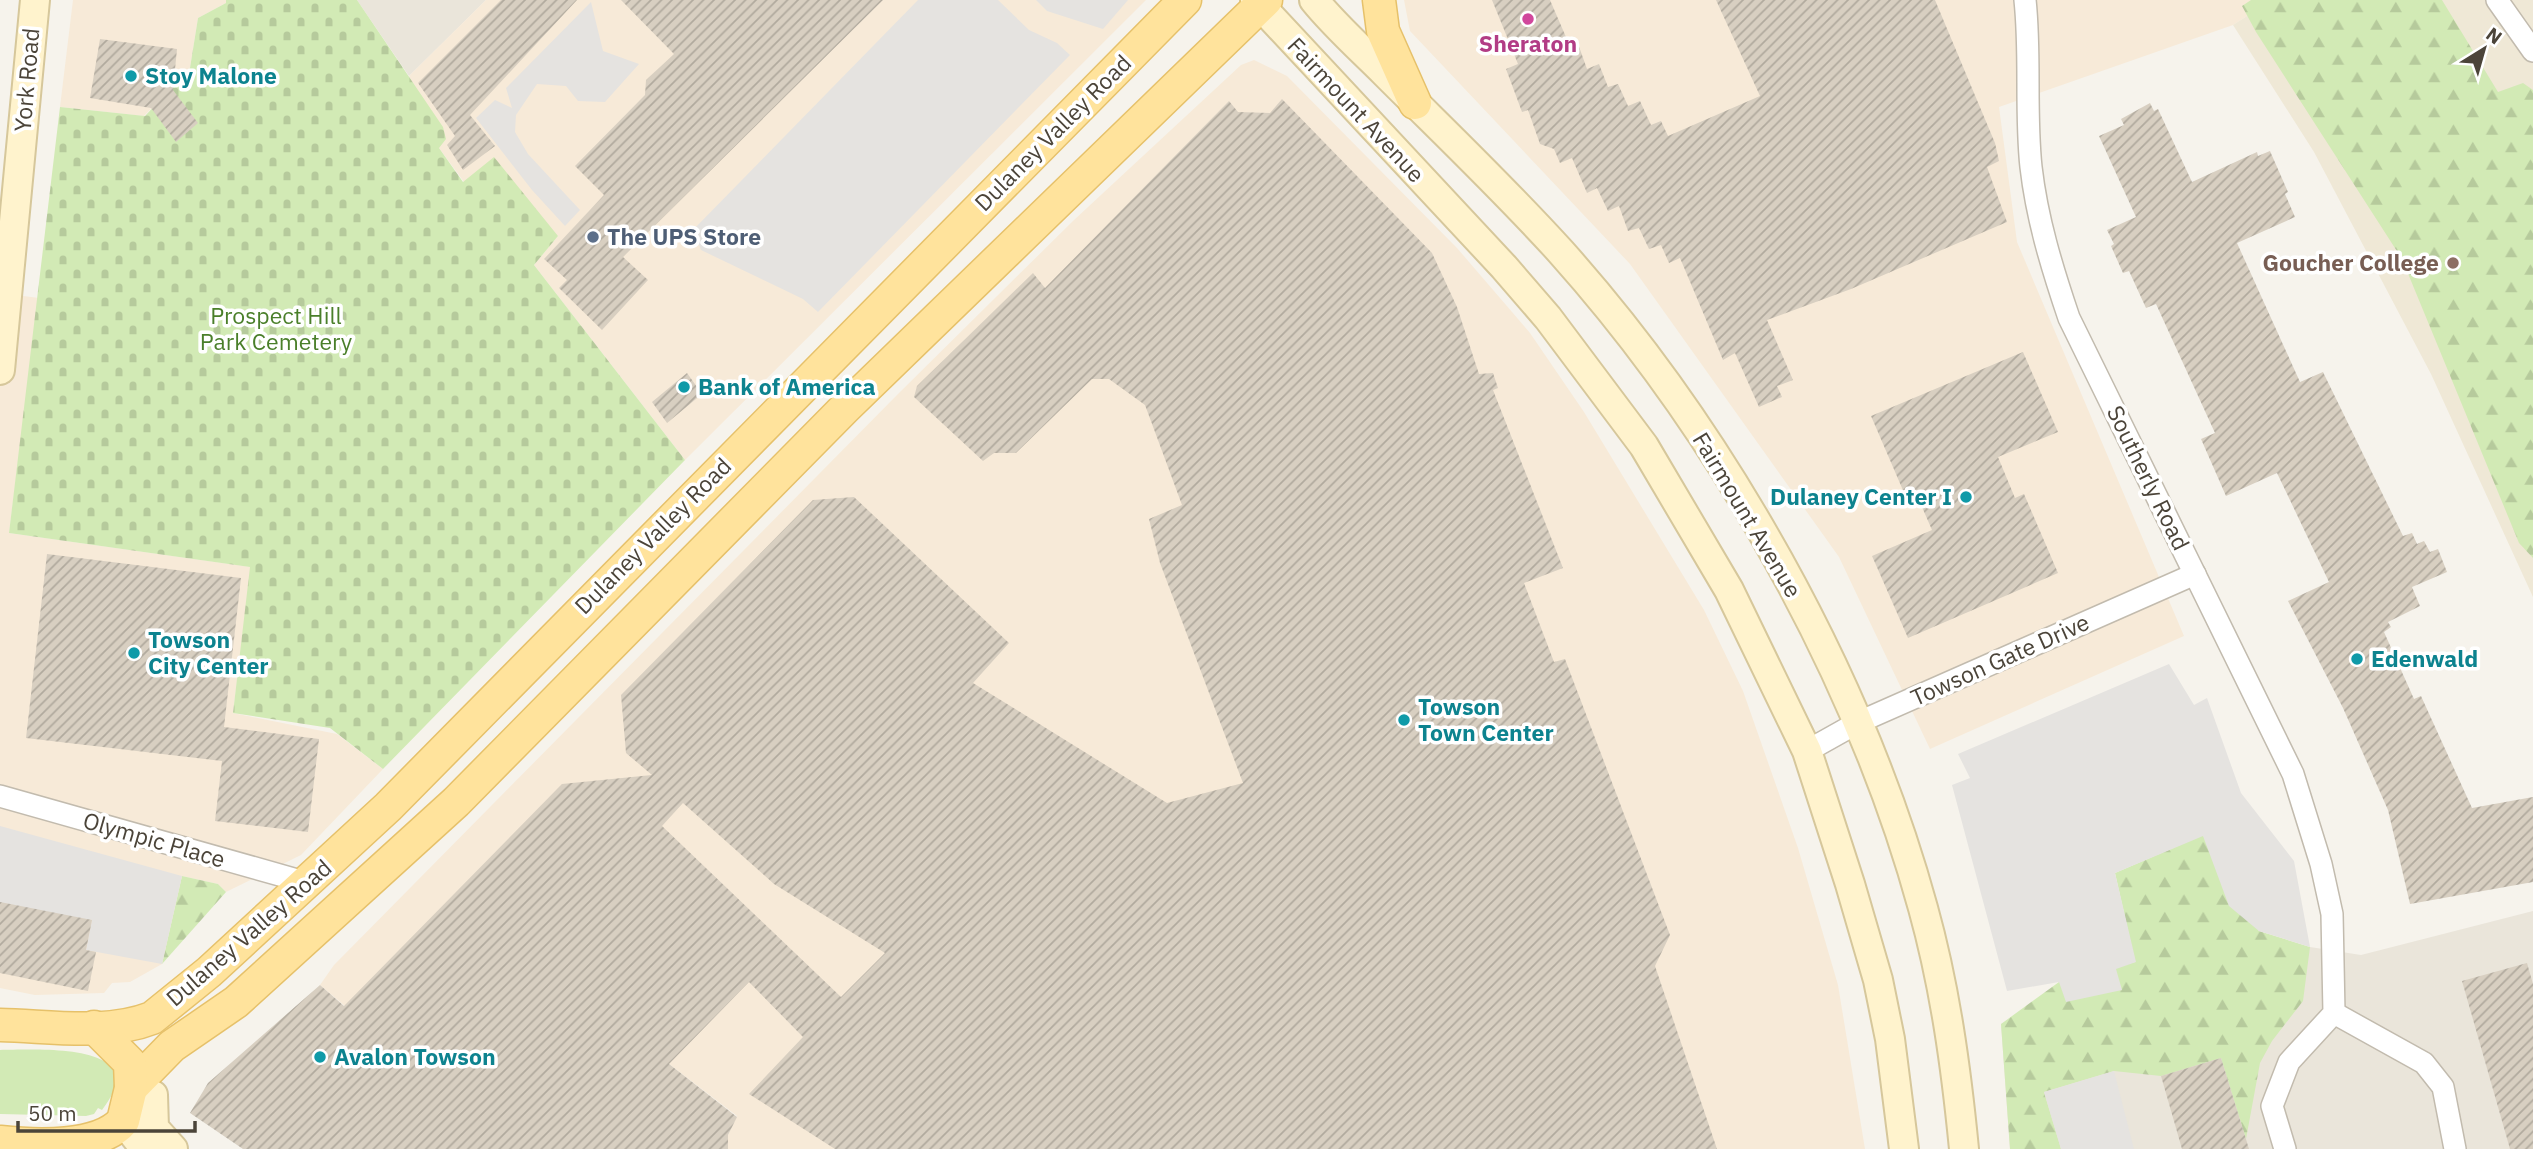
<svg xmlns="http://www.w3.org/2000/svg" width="2533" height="1149" font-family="'IBM Plex Sans',sans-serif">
  <defs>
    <pattern id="forest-firs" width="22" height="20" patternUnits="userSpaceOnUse" patternTransform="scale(1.75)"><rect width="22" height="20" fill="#d2eab5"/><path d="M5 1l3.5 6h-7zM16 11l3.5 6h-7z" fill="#b6ca9c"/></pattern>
    <pattern id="cemetery-stones" width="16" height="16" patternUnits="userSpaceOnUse" patternTransform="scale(1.75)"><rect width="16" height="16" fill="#d2eab5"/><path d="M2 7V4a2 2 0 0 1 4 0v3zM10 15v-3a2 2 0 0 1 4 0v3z" fill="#b6ca9c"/></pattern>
    <pattern id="building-hatch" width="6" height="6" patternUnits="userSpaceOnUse" patternTransform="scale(1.75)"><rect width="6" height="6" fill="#d8cfc1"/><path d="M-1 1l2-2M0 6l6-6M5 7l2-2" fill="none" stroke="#b1aa9e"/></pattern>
  </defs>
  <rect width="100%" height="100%" fill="#f6f3ec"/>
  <g fill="#eae5da">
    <path d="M 357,0 L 486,0 L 409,76 Z"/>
    <path d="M 2533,911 L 2533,1149 L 2010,1149 L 2001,1024 L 2310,947 L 2361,955 Z"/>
  </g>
  <g fill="#f7ead8">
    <path d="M 73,0 L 226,0 L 226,3 L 198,18 L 190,68 L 144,116 L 60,107 Z"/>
    <path d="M 486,0 L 1146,0 L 685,460 L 534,265 L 558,236 L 464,182 L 439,148 L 409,76 Z"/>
    <path d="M 1404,0 L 2272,0 L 2233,25 L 1999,107 L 2017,242 L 2184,636 L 1930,749 L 1839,557 L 1630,264 L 1410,31 Z"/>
    <path d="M 1254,60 L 1287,76 L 1457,248 L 1530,333 L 1584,412 L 1704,610 L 1743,691 L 1798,848 L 1838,985 L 1865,1149 L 728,1149 L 728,1135 L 737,1116 L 669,1064 L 389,1043 L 320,985 L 334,965 L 898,394 L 1074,220 L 1241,65 Z"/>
    <path d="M 0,293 L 39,298 L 9,533 L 251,567 L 233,713 L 337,734 L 383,769 L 301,855 L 226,892 L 218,884 L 182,876 L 162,964 L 130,982 L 112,983 L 104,993 L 35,995 L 0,988 Z"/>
  </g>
  <path fill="#efe8d6" d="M 2272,0 L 2533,0 L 2533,597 L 2431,374 L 2314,152 L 2233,25 Z"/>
  <path fill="#d2eab5" d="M 0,1050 C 35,1050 157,1041 102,1110 L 98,1108 L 94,1114 L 86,1116 L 0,1114 Z"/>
  <g fill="url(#forest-firs)">
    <path d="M 2251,0 L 2442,0 L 2498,92 L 2523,83 L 2533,90 L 2533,558 L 2519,543 L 2402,259 L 2256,32 L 2242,6 Z"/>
    <path d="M 2203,835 L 2259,931 L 2310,947 L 2303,1001 L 2272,1041 L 2260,1063 L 2246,1139 L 2221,1058 L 2161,1076 L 2114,1071 L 2044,1092 L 2061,1149 L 2010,1149 L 2001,1024 L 2059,982 L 2135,962 L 2115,873 Z"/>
    <path d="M 182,876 L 218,884 L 226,892 L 162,964 Z"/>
  </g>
  <path fill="url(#cemetery-stones)" d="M 226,0 L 357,0 L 443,127 L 446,139 L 439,148 L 463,182 L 494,157 L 558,236 L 534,265 L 685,460 L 383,769 L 330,728 L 233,713 L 250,567 L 9,533 L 60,107 L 145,116 L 190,68 L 198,18 L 226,3 Z"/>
  <g fill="#e5e3e0">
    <path d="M 918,0 L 998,0 L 1029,30 L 1057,43 L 1070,55 L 818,312 L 803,299 L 701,250 L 693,230 Z"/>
    <path d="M 1036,0 L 1128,0 L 1103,29 L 1047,11 Z"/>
    <path d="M 591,2 L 603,51 L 639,64 L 605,102 L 578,101 L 566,86 L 537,84 L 516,115 L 515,132 L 528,154 L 580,210 L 565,226 L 532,190 L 476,118 L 495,100 L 512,108 L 506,88 Z"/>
    <path d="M 2169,664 L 2194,705 L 2207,698 L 2241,793 L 2294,861 L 2310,947 L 2259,931 L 2229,906 L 2203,836 L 2115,873 L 2136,962 L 2116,969 L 2122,990 L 2066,1002 L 2059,982 L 2007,991 L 1952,785 L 1970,778 L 1958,754 Z"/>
    <path d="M 0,826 L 182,876 L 162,964 L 86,950 L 92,920 L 0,907 Z"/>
    <path d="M 2114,1071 L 2134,1149 L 2061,1149 L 2044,1092 Z"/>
  </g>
  <g fill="url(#building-hatch)" fill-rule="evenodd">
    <path d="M 501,0 L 577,0 L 470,115 L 495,146 L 463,170 L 447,145 L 455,136 L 418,83 Z"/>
    <path d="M 621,0 L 883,0 L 623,257 L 648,280 L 602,330 L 559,288 L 567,280 L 544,259 L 604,195 L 575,166 L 645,95 L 646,80 L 674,54 Z"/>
    <path d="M 1492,0 L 1550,0 L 1569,44 L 1577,41 L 1587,69 L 1599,64 L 1608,87 L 1618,84 L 1628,106 L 1640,101 L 1651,125 L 1661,121 L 1668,136 L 1760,96 L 1716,0 L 1935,0 L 1995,143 L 1999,161 L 1987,167 L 2007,222 L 1851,289 L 1767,320 L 1793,380 L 1777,386 L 1782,397 L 1759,407 L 1735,353 L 1723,360 L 1680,258 L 1669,263 L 1661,245 L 1649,249 L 1639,228 L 1628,231 L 1619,206 L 1608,211 L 1597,188 L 1587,193 L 1572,158 L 1560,163 L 1554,149 L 1540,144 L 1528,110 L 1522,112 L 1506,69 L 1518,64 Z"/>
    <path d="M 100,39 L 177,49 L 173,90 L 198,123 L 176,142 L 151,108 L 90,98 Z"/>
    <path d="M 1282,99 L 1432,253 L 1457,307 L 1479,374 L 1493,373 L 1498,388 L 1493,390 L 1563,568 L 1524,583 L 1554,662 L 1565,659 L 1670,935 L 1655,966 L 1717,1149 L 835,1149 L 749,1094 L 803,1037 L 749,982 L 669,1064 L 737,1117 L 728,1135 L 728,1149 L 243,1149 L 190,1113 L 208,1083 L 320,985 L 344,1006 L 562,784 L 652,775 L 626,753 L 621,695 L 813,500 L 854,497 L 1009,643 L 973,683 L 1167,803 L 1243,783 L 1160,563 L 1149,519 L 1182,505 L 1145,405 L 1109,379 L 1092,379 L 1016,453 L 994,453 L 983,461 L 914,397 L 917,386 L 1033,273 L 1045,288 L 1229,101 L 1238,112 L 1270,113 ZM 683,803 L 774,884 L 885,953 L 841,997 L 662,826 Z"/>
    <path d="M 2150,103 L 2154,111 L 2158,109 L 2192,182 L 2257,152 L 2258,156 L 2270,151 L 2288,192 L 2285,194 L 2295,217 L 2237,243 L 2300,382 L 2323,372 L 2403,536 L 2412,533 L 2417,544 L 2424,541 L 2430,552 L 2438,549 L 2447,572 L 2412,587 L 2420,606 L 2388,622 L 2391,627 L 2384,632 L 2414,699 L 2421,696 L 2472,808 L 2533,797 L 2533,882 L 2410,904 L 2388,810 L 2343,708 L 2288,601 L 2329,582 L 2277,473 L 2226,496 L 2201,439 L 2215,433 L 2156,304 L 2146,308 L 2129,271 L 2123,273 L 2111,246 L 2114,244 L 2107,230 L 2136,217 L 2099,136 L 2124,125 L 2121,119 Z"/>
    <path d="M 2023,352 L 2058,432 L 1998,457 L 2015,498 L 2024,494 L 2058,573 L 1908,638 L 1872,556 L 1932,530 L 1915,491 L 1905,495 L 1871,416 Z"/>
    <path d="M 687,373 L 702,394 L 667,423 L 652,402 Z"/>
    <path d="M 47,554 L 241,578 L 224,727 L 319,739 L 308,832 L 215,821 L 222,761 L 26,738 Z"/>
    <path d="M 0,902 L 92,920 L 86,950 L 96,952 L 88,991 L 0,973 Z"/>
    <path d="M 2527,963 L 2533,984 L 2533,1149 L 2510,1149 L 2462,981 Z"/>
    <path d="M 2221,1058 L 2249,1149 L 2182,1149 L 2161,1076 Z"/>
  </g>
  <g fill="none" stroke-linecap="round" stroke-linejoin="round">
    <defs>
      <g id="minor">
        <path d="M 2025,0 C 2031,55 2025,111 2031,167 C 2037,219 2052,268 2069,318 L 2293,774 L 2321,864 L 2332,914 L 2334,1013 L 2289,1062 L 2272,1106 L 2285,1149"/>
        <path d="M 2497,0 L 2533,51"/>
        <path d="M 1807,751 L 1857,723 L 2195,574"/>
        <path d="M 0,796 L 308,883"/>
        <path d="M 2334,1013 L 2424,1063 L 2443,1087 L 2455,1149"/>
      </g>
      <g id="secondary">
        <path d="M 1255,0 L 1504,267 L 1548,318 L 1644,446 L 1729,590 L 1807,751 L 1850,884 L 1878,980 L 1890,1039 L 1904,1149"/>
        <path d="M 1314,0 C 1335,26 1361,49 1385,73 C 1444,132 1505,190 1561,252 C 1722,432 1859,675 1923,908 C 1945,987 1956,1067 1964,1149"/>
        <path d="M 0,370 L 35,0"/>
        <path d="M 153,1095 L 154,1128 L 173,1149"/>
        <path d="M 123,1121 L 145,1149"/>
      </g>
      <g id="primary">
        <path d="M 1379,0 L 1383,31 L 1415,103"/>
        <path d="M 0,1025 C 49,1026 106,1036 152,1018 L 209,972 L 388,807 L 1185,0"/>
        <path d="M 131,1088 L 172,1046 L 236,1002 L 456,802 L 845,408 L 1266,0"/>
        <path d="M 0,1142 C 35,1146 99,1149 123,1121 L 131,1088 L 130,1063 L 94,1027"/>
      </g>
    </defs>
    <use href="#minor" stroke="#c2bbae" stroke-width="24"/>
    <use href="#secondary" stroke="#d6c79b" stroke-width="32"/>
    <use href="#primary" stroke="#e6c16a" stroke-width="35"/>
    <use href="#minor" stroke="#fff" stroke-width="21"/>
    <use href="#secondary" stroke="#fff3cd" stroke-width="28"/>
    <use href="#primary" stroke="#ffe39c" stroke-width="32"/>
  </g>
  <circle fill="#d1479c" stroke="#fff" stroke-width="2.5" cx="1528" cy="19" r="7"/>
  <g fill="#0f9aa8" stroke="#fff" stroke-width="2.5">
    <circle cx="131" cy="76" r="7"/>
    <circle cx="684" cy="387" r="7"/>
    <circle cx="1966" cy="497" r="7"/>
    <circle cx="134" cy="653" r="7"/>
    <circle cx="2357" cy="659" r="7"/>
    <circle cx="1404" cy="720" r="7"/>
    <circle cx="320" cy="1057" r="7"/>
  </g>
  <circle fill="#5c6f8a" stroke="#fff" stroke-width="2.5" cx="593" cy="237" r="7"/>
  <circle fill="#8d6e63" stroke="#fff" stroke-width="2.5" cx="2453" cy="263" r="7"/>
  <g text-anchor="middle" stroke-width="7" stroke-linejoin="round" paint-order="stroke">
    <g font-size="23" font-weight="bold" fill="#b23c85" stroke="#fff">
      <text x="1528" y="52">Sheraton</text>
    </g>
    <g font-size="23" font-weight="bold" fill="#0d838f" stroke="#fff" text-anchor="start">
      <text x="145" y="84">Stoy Malone</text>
      <text x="698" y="395">Bank of America</text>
      <text x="1952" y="505" text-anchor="end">Dulaney Center I</text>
      <text x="148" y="648">Towson<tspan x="148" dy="26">City Center</tspan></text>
      <text x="2371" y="667">Edenwald</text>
      <text x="1418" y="715">Towson<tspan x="1418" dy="26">Town Center</tspan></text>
      <text x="334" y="1065">Avalon Towson</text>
    </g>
    <g font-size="23" fill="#4b4439" stroke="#fff">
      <text transform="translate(27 80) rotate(-85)" y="8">York Road</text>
      <text transform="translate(1356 110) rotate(47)" y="8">Fairmount Avenue</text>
      <text transform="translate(1053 133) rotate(-45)" y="8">Dulaney Valley Road</text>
      <text transform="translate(2148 478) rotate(64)" y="8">Southerly Road</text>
      <text transform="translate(1747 515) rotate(59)" y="8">Fairmount Avenue</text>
      <text transform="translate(653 536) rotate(-45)" y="8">Dulaney Valley Road</text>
      <text transform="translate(2000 660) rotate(-24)" y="8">Towson Gate Drive</text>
      <text transform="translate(154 840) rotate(16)" y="8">Olympic Place</text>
      <text transform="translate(249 933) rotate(-41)" y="8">Dulaney Valley Road</text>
    </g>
    <g font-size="23" font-weight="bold" fill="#4e5e75" stroke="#fff" text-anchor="start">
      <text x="607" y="245">The UPS Store</text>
    </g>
    <g font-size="23" font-weight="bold" fill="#785e54" stroke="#fff" text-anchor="end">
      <text x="2439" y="271">Goucher College</text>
    </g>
    <g font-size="23" fill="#4a7f2a" stroke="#fff">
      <text x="276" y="324">Prospect Hill<tspan x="276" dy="26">Park Cemetery</tspan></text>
    </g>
  </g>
  <g transform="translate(2484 49) rotate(37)" stroke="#ffffff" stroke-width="5" paint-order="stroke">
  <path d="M0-5L12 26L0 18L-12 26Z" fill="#4b4439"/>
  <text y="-10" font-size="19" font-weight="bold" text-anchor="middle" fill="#4b4439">N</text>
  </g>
  <path d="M18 1121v10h177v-10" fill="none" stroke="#4b4439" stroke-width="3.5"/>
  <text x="28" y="1121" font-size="21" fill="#4b4439" stroke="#ffffff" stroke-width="5" paint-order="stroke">50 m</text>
</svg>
